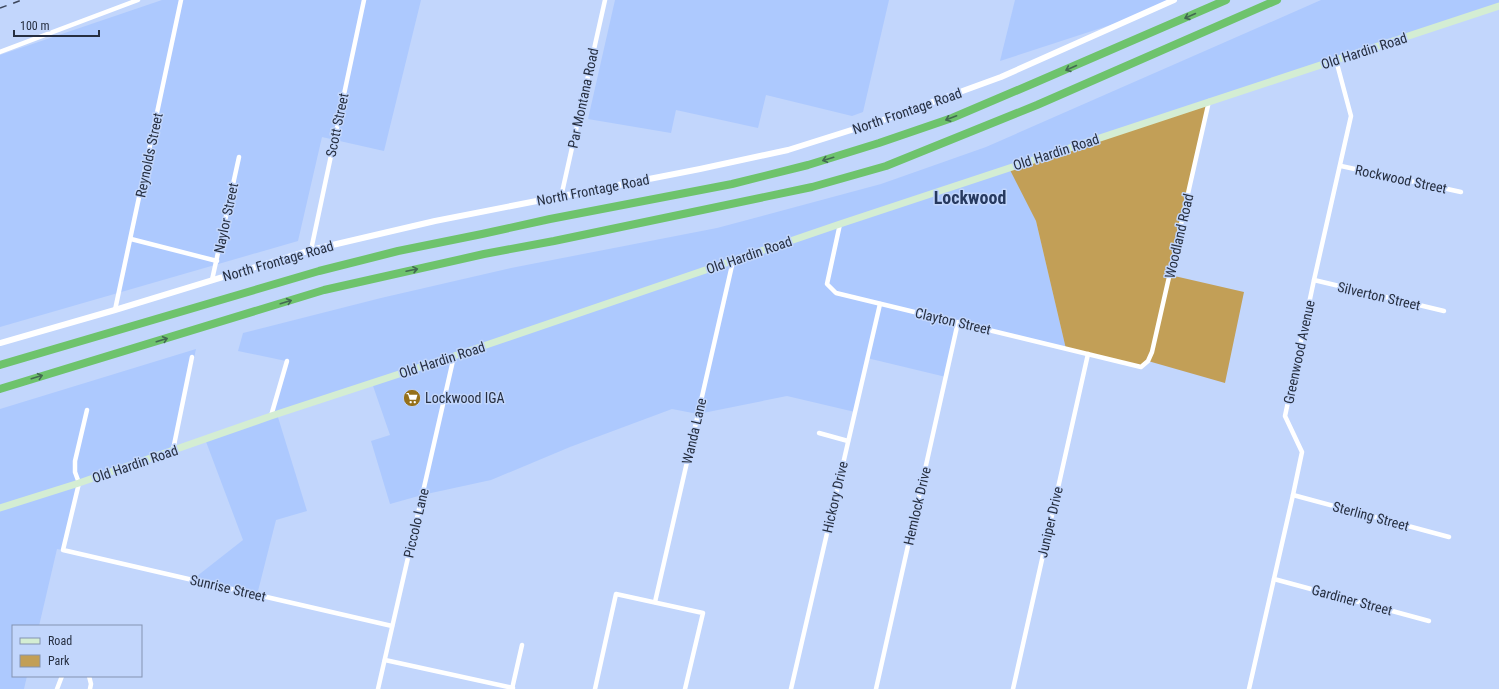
<svg xmlns="http://www.w3.org/2000/svg" width="1499" height="689" font-family="'Roboto Condensed',sans-serif">
  <rect width="100%" height="100%" fill="#c2d6fc"/>
  <g fill="#adc9fe">
    <path d="M 162,0 L 421,0 L 384,151 L 322,137 L 298,241 L 0,327 L 0,55 Z"/>
    <path d="M 615,0 L 889,0 L 863,112 L 852,116 L 766,95 L 758,128 L 676,110 L 671,133 L 588,119 Z"/>
    <path d="M 1015,0 L 1175,0 L 1141,15 L 1000,61 Z"/>
    <path d="M 1321,0 L 1499,0 L 1499,6 L 1010,168 L 1036,221 L 1066,349 L 958,322 L 946,377 L 867,358 L 855,412 L 787,396 L 698,414 L 672,409 L 570,447 L 491,480 L 422,495 L 390,504 L 371,441 L 390,435 L 372,383 L 277,414 L 307,511 L 276,520 L 257,595 L 192,580 L 243,540 L 205,439 L 271,416 L 286,361 L 238,351 L 243,333 L 381,298 L 511,268 L 717,228 L 881,184 L 986,147 Z"/>
    <path d="M 196,349 L 173,450 L 79,483 L 63,550 L 57,549 L 39,626 L 13,626 L 13,676 L 27,676 L 24,689 L 0,689 L 0,409 Z"/>
  </g>
  <path fill="#c29f57" d="M 1209,101 L 1170,275 L 1244,292 L 1225,383 L 1148,361 L 1141,367 L 1066,349 L 1036,221 L 1009,168 Z"/>
  <g fill="none" stroke-linecap="round" stroke-linejoin="round">
    <g stroke="#fff" stroke-width="4.5">
      <path d="M 0,52 L 138,0"/>
      <path d="M 1341,166 L 1461,192"/>
      <path d="M 561,197 L 605,0"/>
      <path d="M 840,224 L 827,284 L 836,293 L 1141,367 L 1148,361 L 1152,352 L 1209,101"/>
      <path d="M 131,239 L 217,261"/>
      <path d="M 311,250 L 364,0"/>
      <path d="M 212,280 L 239,157"/>
      <path d="M 1314,280 L 1444,311"/>
      <path d="M 115,310 L 181,0"/>
      <path d="M 87,410 L 75,461 L 75,472 L 79,483 L 63,550 L 392,626"/>
      <path d="M 271,416 L 287,361"/>
      <path d="M 819,433 L 848,441"/>
      <path d="M 173,450 L 192,357"/>
      <path d="M 1293,495 L 1449,537"/>
      <path d="M 1274,579 L 1429,621"/>
      <path d="M 655,602 L 733,261"/>
      <path d="M 385,660 L 513,688"/>
      <path d="M 89,676 L 91,684 L 90,689"/>
      <path d="M 57,689 L 62,676"/>
      <path d="M 378,689 L 454,356"/>
      <path d="M 512,689 L 522,645"/>
      <path d="M 595,689 L 616,594 L 703,613 L 685,689"/>
      <path d="M 791,689 L 880,304"/>
      <path d="M 876,689 L 958,322"/>
      <path d="M 1013,689 L 1088,354"/>
      <path d="M 1249,689 L 1293,495 L 1302,452 L 1285,416 L 1314,280 L 1351,116 L 1336,60"/>
    </g>
    <path stroke="#fff" stroke-width="6" d="M 0,343 L 115,310 L 311,250 L 435,221 L 700,169 L 788,150 L 883,120 L 1001,77 L 1174,0"/>
    <path stroke="#d4edd3" stroke-width="7" d="M 0,508 L 79,483 L 271,416 L 454,356 L 840,224 L 1499,6"/>
    <g stroke="#6ec36c" stroke-width="8">
      <path d="M 0,365 L 319,271 L 398,251 L 482,234 L 550,219 L 732,184 L 808,165 L 879,143 L 952,118 L 1032,84 L 1226,0"/>
      <path d="M 0,389 L 324,290 L 484,254 L 554,241 L 812,187 L 886,166 L 1037,105 L 1277,0"/>
    </g>
    <path stroke="#3d475c" stroke-width="1.5" stroke-dasharray="7 7" stroke-linecap="butt" d="M 0,8 L 22,0"/>
  </g>
  <defs><path id="oneway-shaft" d="M-6 0H5M1.5-3L5.5 0L1.5 3" fill="none" stroke-width="1.6" stroke-linecap="round" stroke-linejoin="round"/></defs>
  <g stroke="#436a52">
    <use href="#oneway-shaft" transform="translate(1190 16) rotate(156)"/>
    <use href="#oneway-shaft" transform="translate(1071 68) rotate(156)"/>
    <use href="#oneway-shaft" transform="translate(951 118) rotate(159)"/>
    <use href="#oneway-shaft" transform="translate(828 159) rotate(163)"/>
    <use href="#oneway-shaft" transform="translate(412 270) rotate(-12)"/>
    <use href="#oneway-shaft" transform="translate(286 302) rotate(-17)"/>
    <use href="#oneway-shaft" transform="translate(162 340) rotate(-17)"/>
    <use href="#oneway-shaft" transform="translate(37 377) rotate(-17)"/>
  </g>
  <defs>
    <symbol id="supermarket-disc" viewBox="-11 -11 22 22"><circle r="9.5" fill="#95701a" stroke="#c2d6fc"/><path d="M-6-5.5h2.5l.6 2H6L4.5 2H-2.5L-4.4-4H-6ZM-1.5 3.2a1.3 1.3 0 1 0 .1 0ZM3 3.2a1.3 1.3 0 1 0 .1 0Z" fill="#fff"/></symbol>
  </defs>
  <g fill-rule="evenodd">
    <use href="#supermarket-disc" x="402" y="388" width="20" height="20"/>
  </g>
  <g text-anchor="middle" stroke-width="3" stroke-linejoin="round" paint-order="stroke">
    <g font-size="14" fill="#262f41" stroke="#c2d6fc">
      <text transform="translate(1364 51) rotate(-18)" y="5">Old Hardin Road</text>
      <text transform="translate(583 98) rotate(-78)" y="5">Par Montana Road</text>
      <text transform="translate(907 111) rotate(-19)" y="5">North Frontage Road</text>
      <text transform="translate(337 125) rotate(-78)" y="5">Scott Street</text>
      <text transform="translate(1056 152) rotate(-18)" y="5">Old Hardin Road</text>
      <text transform="translate(149 155) rotate(-78)" y="5">Reynolds Street</text>
      <text transform="translate(1401 179) rotate(12)" y="5">Rockwood Street</text>
      <text transform="translate(593 190) rotate(-11)" y="5">North Frontage Road</text>
      <text transform="translate(226 218) rotate(-78)" y="5">Naylor Street</text>
      <text transform="translate(1179 236) rotate(-77)" y="5">Woodland Road</text>
      <text transform="translate(749 255) rotate(-19)" y="5">Old Hardin Road</text>
      <text transform="translate(278 261) rotate(-16)" y="5">North Frontage Road</text>
      <text transform="translate(1379 296) rotate(13)" y="5">Silverton Street</text>
      <text transform="translate(953 321) rotate(13)" y="5">Clayton Street</text>
      <text transform="translate(1299 352) rotate(-78)" y="5">Greenwood Avenue</text>
      <text transform="translate(442 360) rotate(-18)" y="5">Old Hardin Road</text>
      <text transform="translate(694 431) rotate(-77)" y="5">Wanda Lane</text>
      <text transform="translate(135 464) rotate(-19)" y="5">Old Hardin Road</text>
      <text transform="translate(835 497) rotate(-77)" y="5">Hickory Drive</text>
      <text transform="translate(917 506) rotate(-77)" y="5">Hemlock Drive</text>
      <text transform="translate(1371 516) rotate(15)" y="5">Sterling Street</text>
      <text transform="translate(1050 522) rotate(-77)" y="5">Juniper Drive</text>
      <text transform="translate(416 523) rotate(-77)" y="5">Piccolo Lane</text>
      <text transform="translate(228 588) rotate(13)" y="5">Sunrise Street</text>
      <text transform="translate(1352 600) rotate(15)" y="5">Gardiner Street</text>
    </g>
    <g font-size="14" fill="#262f41" stroke="#c2d6fc" text-anchor="start">
      <text x="425" y="403">Lockwood IGA</text>
    </g>
    <g font-size="18" font-weight="bold" fill="#26395f" stroke="#c2d6fc">
      <text x="970" y="204">Lockwood</text>
    </g>
  </g>
  <rect x="12" y="625" width="130" height="52" fill="#c2d6fc" stroke="#8493b1"/>
  <rect x="20" y="638" width="20" height="6" fill="#d4edd3" stroke="#8493b1"/>
  <text x="48" y="645" font-size="12" fill="#262f41">Road</text>
  <rect x="20" y="655" width="20" height="12" fill="#c29f57" stroke="#8493b1"/>
  <text x="48" y="665" font-size="12" fill="#262f41">Park</text>
  <path d="M14 30v6h85v-6" fill="none" stroke="#262f41" stroke-width="2"/>
  <text x="20" y="30" font-size="12" fill="#262f41" stroke="#c2d6fc" stroke-width="3" paint-order="stroke">100 m</text>
</svg>
